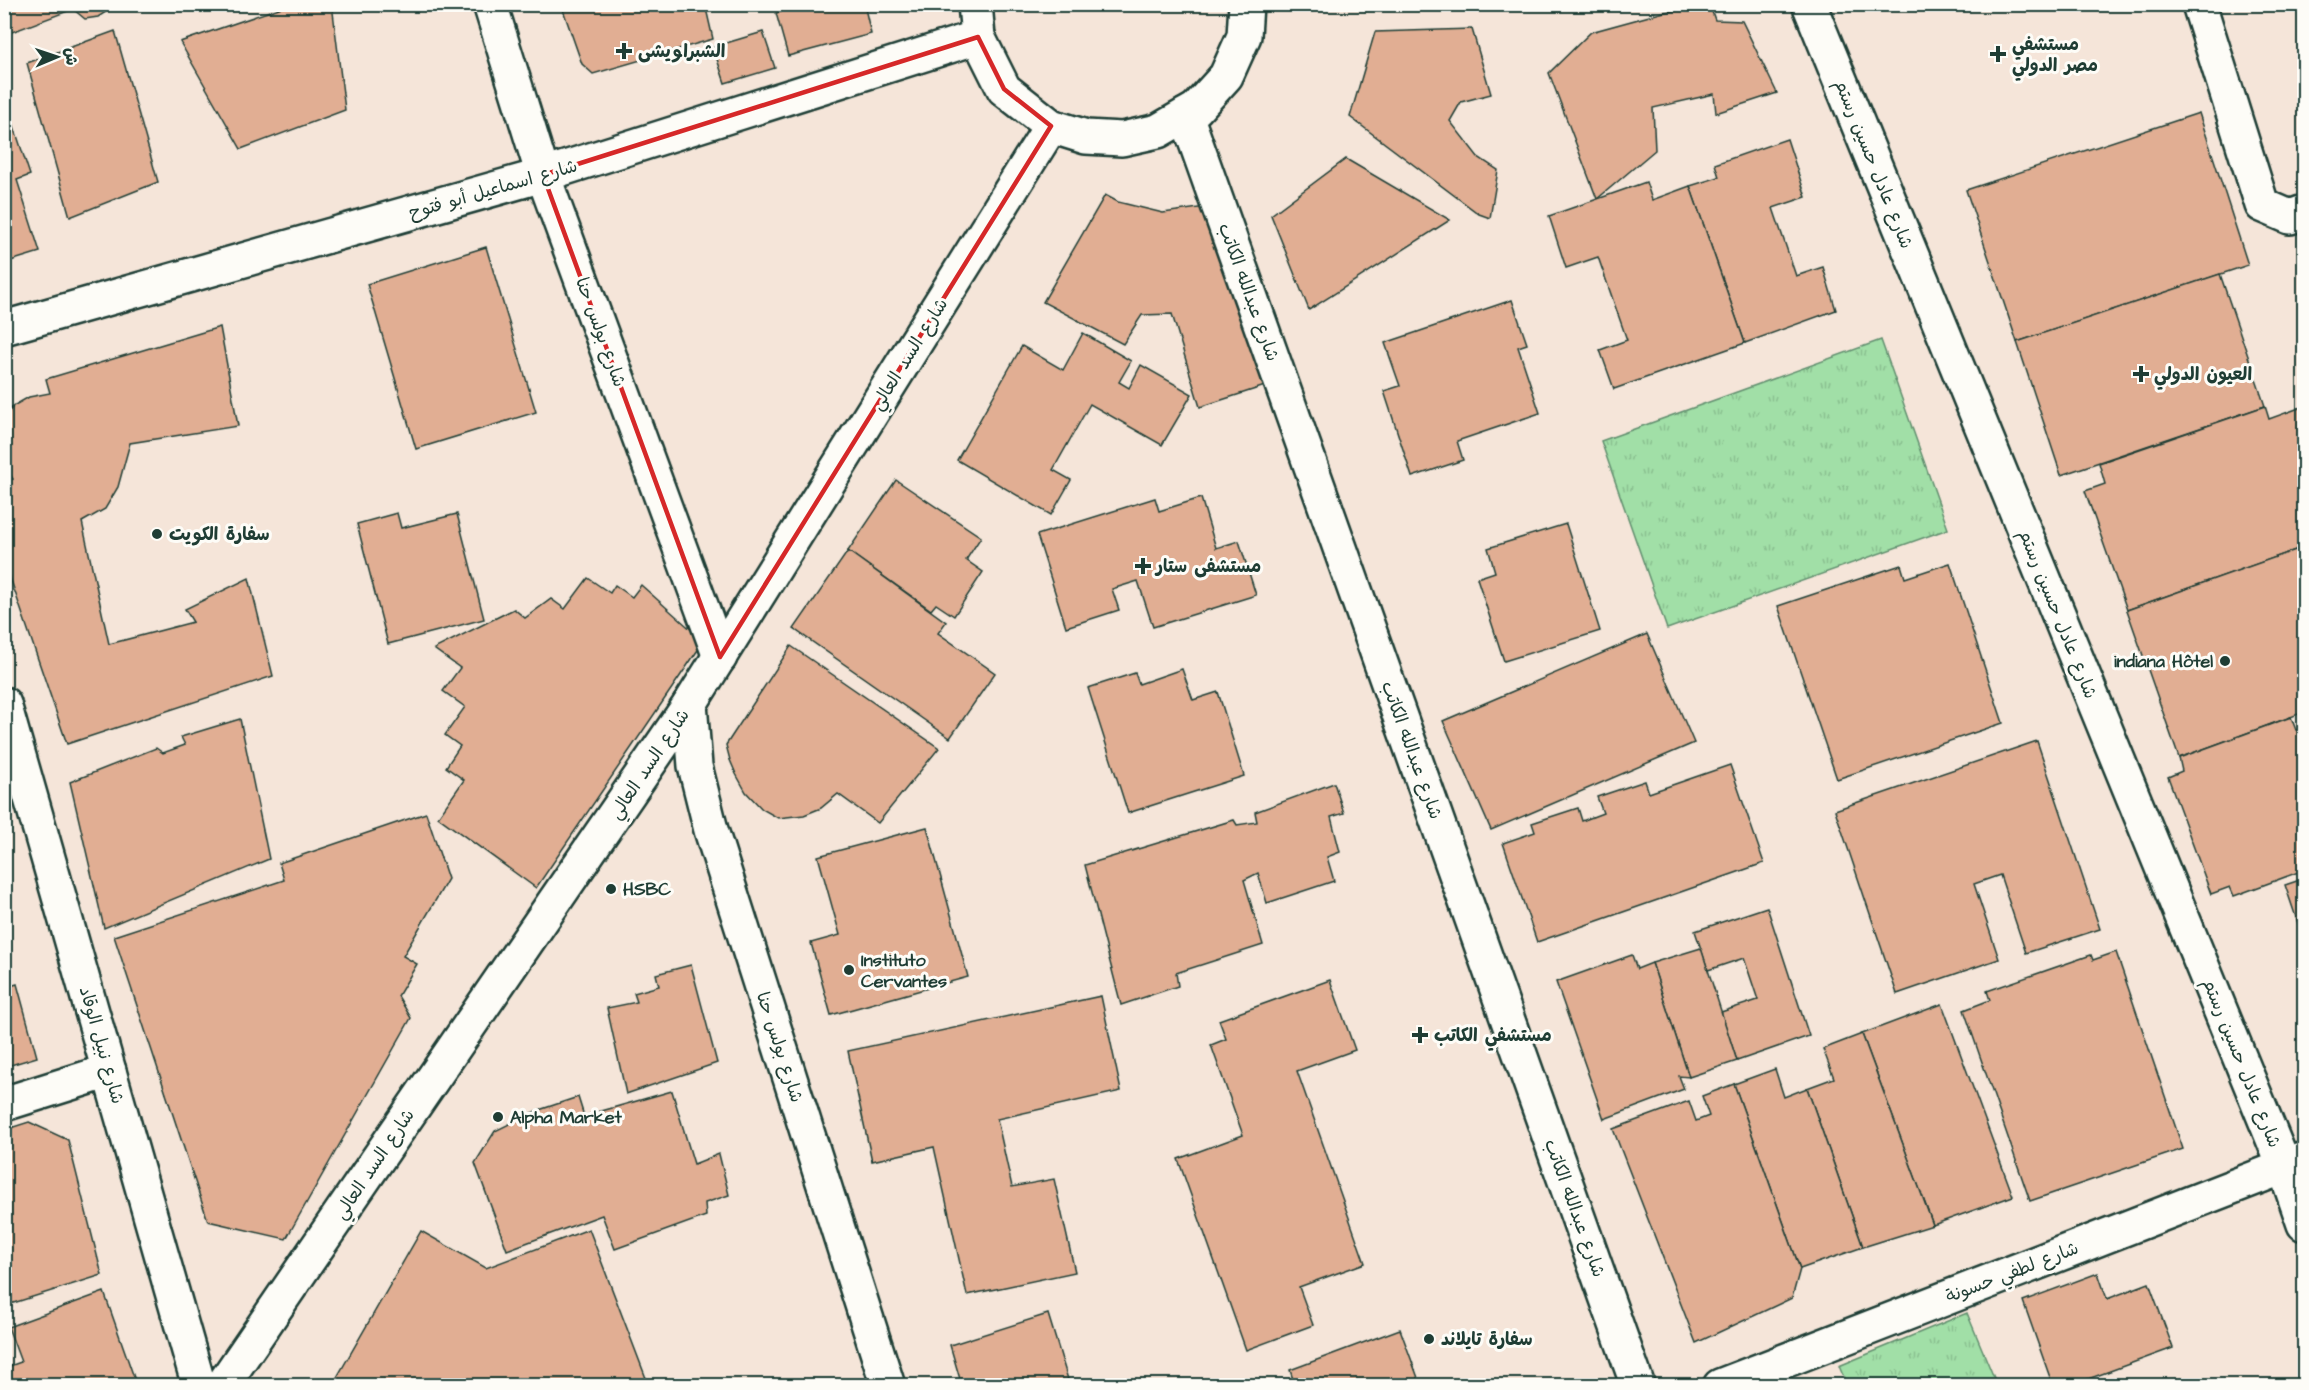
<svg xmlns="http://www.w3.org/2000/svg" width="2309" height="1390" font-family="'Architects Daughter','Playpen Sans Arabic',sans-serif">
  <defs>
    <pattern id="grass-tufts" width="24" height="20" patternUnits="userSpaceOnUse" patternTransform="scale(1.5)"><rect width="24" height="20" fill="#a1dfa7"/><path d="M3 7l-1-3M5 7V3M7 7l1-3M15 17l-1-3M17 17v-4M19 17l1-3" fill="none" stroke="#8ac090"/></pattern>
  </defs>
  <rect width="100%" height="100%" fill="#f5e5d9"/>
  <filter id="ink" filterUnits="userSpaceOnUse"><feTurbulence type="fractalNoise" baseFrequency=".0167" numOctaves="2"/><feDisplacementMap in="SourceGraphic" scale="12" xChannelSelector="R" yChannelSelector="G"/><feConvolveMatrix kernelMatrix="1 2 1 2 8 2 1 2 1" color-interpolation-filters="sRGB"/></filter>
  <g filter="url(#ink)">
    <g fill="url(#grass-tufts)" stroke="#608e6e" stroke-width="1.5">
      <path d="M 1881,340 L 1948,529 L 1667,629 L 1601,441 Z"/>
      <path d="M 1967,1313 L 1997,1385 L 1847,1385 L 1839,1366 Z"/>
    </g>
    <g fill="#e1ae93" stroke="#1f3d34" stroke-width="1.5">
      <path d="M 4,4 L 108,4 L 109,10 L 98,17 L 85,19 L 73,9 L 4,35 Z"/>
      <path d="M 291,4 L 332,4 L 345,110 L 241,149 L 180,42 Z"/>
      <path d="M 561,4 L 705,4 L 713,39 L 593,74 L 582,64 Z"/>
      <path d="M 808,4 L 864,4 L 871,34 L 788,56 L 776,13 Z"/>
      <path d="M 1710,6 L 1715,20 L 1742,21 L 1777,93 L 1716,113 L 1714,94 L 1653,108 L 1655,150 L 1597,199 L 1549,73 L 1591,32 L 1664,12 Z"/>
      <path d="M 1472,29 L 1491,94 L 1461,102 L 1450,121 L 1478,157 L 1498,170 L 1490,218 L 1479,214 L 1350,117 L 1375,32 Z"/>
      <path d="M 115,31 L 158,182 L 70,217 L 27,63 Z"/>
      <path d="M 763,32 L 775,68 L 725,83 L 713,47 Z"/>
      <path d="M 4,96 L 30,175 L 17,180 L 40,252 L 4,263 Z"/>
      <path d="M 2199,113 L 2248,265 L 2017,342 L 1966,190 Z"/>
      <path d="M 1787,139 L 1806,197 L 1773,208 L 1796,276 L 1823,267 L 1836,310 L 1745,343 L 1690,186 L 1719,177 L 1715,164 Z"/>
      <path d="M 1346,159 L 1450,220 L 1309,310 L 1271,215 Z"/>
      <path d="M 1646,182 L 1652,200 L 1690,186 L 1745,343 L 1614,389 L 1600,350 L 1627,340 L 1598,257 L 1566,268 L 1549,216 Z"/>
      <path d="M 1105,195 L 1118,202 L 1163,213 L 1206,207 L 1265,386 L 1200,407 L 1172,314 L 1142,315 L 1123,344 L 1043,302 Z"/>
      <path d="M 486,247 L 536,412 L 416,449 L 367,284 Z"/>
      <path d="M 2220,274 L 2265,406 L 2061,475 L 2017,342 Z"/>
      <path d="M 1512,300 L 1527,344 L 1518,347 L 1540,413 L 1457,441 L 1463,460 L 1412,477 L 1384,391 L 1400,386 L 1385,343 Z"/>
      <path d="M 220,327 L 238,426 L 130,443 L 118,487 L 105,509 L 82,522 L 109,644 L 193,622 L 185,609 L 249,578 L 273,676 L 67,744 L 4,560 L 4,482 L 13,479 L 4,465 L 4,419 L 13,406 L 29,397 L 50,393 L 46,379 Z"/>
      <path d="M 1083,333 L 1131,361 L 1119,382 L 1129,388 L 1141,365 L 1192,394 L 1162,445 L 1090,404 L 1053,470 L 1071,480 L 1051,515 L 957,460 L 1022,346 L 1063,370 Z"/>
      <path d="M 2265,406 L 2269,419 L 2302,407 L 2304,413 L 2304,547 L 2127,610 L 2085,491 L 2105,484 L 2099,463 Z"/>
      <path d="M 896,480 L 981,537 L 966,560 L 983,572 L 954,616 L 936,604 L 931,610 L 848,551 Z"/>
      <path d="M 1155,498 L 1159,511 L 1201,498 L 1216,548 L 1239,541 L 1256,595 L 1153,627 L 1138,581 L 1112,589 L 1119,610 L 1066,627 L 1037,535 Z"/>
      <path d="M 397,513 L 401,528 L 457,514 L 484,619 L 388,644 L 357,524 Z"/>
      <path d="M 1566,524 L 1600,631 L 1504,661 L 1477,578 L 1495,572 L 1488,548 Z"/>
      <path d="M 2304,547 L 2304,712 L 2179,758 L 2127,610 Z"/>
      <path d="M 848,551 L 946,622 L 938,633 L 995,673 L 950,738 L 794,629 Z"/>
      <path d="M 1950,563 L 2003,723 L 1837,779 L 1778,606 L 1901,565 L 1905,578 Z"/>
      <path d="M 588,578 L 610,593 L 615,585 L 632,597 L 641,585 L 704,641 L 536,888 L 438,817 L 464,780 L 446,767 L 460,746 L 445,735 L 465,707 L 443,691 L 460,668 L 434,649 L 514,609 L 525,618 L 551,599 L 565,609 Z"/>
      <path d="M 1647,634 L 1694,743 L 1491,830 L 1443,721 Z"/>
      <path d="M 791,646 L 939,748 L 878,823 L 838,794 L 821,808 L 804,815 L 778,818 L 762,809 L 746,792 L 736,774 L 730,760 L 726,745 Z"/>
      <path d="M 1182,669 L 1193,700 L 1218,692 L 1244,776 L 1128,813 L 1088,688 L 1135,673 L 1139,684 Z"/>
      <path d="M 2291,717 L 2296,730 L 2304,727 L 2304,870 L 2234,896 L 2230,887 L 2211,894 L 2168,777 L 2182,771 L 2179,758 Z"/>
      <path d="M 240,719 L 269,859 L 104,928 L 70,782 L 156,748 L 163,753 L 185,745 L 181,737 Z"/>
      <path d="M 2037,741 L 2100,929 L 2026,953 L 2000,875 L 1974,884 L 1999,959 L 1897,994 L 1835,810 Z"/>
      <path d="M 1730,765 L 1764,863 L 1537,942 L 1503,843 L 1535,832 L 1532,823 L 1578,808 L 1582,821 L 1603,813 L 1597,797 L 1645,781 L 1649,793 Z"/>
      <path d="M 1334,783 L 1344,813 L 1331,817 L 1340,852 L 1327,857 L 1334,881 L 1267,903 L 1258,873 L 1244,880 L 1263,945 L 1176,973 L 1178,986 L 1121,1005 L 1085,865 L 1234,820 L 1237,825 L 1257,822 L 1255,812 Z"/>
      <path d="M 426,813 L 448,879 L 403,956 L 417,964 L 398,996 L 411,1018 L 286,1239 L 208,1221 L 114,936 L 284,880 L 279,863 Z"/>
      <path d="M 927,827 L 968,977 L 831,1015 L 811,943 L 840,935 L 818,856 Z"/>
      <path d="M 2304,871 L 2304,941 L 2285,885 L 2300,880 L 2298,873 Z"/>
      <path d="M 1767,907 L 1809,1036 L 1737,1061 L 1721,1012 L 1758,1000 L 1744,958 L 1708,970 L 1695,931 Z"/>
      <path d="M 1701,948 L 1737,1061 L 1689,1077 L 1652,963 Z"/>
      <path d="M 2116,952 L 2183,1149 L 2030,1201 L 1964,1010 L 1990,1000 L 1987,991 L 2091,955 L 2093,960 Z"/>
      <path d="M 1632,955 L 1637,969 L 1652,963 L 1689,1077 L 1679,1076 L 1684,1089 L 1604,1119 L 1556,982 Z"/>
      <path d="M 691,965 L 717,1063 L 626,1094 L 607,1008 L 637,1002 L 634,993 L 659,986 L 656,974 Z"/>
      <path d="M 1330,980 L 1355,1050 L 1297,1071 L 1365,1263 L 1299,1287 L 1313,1325 L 1246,1350 L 1178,1159 L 1243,1135 L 1211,1045 L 1226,1039 L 1219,1020 Z"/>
      <path d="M 17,984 L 37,1057 L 4,1067 L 4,988 Z"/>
      <path d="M 1101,996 L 1121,1091 L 997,1119 L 1012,1187 L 1054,1179 L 1075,1272 L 967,1295 L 934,1147 L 872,1161 L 848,1051 Z"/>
      <path d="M 1942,1004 L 2013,1196 L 1933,1225 L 1862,1034 Z"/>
      <path d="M 1862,1034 L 1933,1225 L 1863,1247 L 1807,1088 L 1834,1078 L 1823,1049 Z"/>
      <path d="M 1775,1069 L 1784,1097 L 1807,1088 L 1863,1247 L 1800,1269 L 1734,1084 Z"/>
      <path d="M 1734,1084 L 1800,1269 L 1792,1298 L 1696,1343 L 1613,1129 L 1689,1101 L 1696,1121 L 1709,1116 L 1702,1096 Z"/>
      <path d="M 672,1091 L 694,1164 L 719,1154 L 729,1195 L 705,1203 L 706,1216 L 615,1249 L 602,1215 L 507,1250 L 475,1163 L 495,1131 L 536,1111 L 578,1097 L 584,1116 Z"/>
      <path d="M 29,1122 L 68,1140 L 102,1275 L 4,1306 L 4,1130 Z"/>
      <path d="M 589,1229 L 649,1386 L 332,1386 L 421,1231 L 486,1268 Z"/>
      <path d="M 2098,1273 L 2107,1299 L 2149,1283 L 2173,1348 L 2069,1386 L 2053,1386 L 2023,1301 Z"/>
      <path d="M 104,1292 L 137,1386 L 4,1386 L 4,1368 L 21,1362 L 8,1327 Z"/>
      <path d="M 1048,1314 L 1070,1386 L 962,1386 L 950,1345 Z"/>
      <path d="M 1400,1329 L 1421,1386 L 1295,1386 L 1290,1370 Z"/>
    </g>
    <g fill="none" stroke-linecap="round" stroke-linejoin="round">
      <defs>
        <g id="minor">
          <path d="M 490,4 L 543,175 L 720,657"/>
          <path d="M 975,4 L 978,37 L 1004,89 L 1051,126 L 1086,137 L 1122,139 L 1158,131 L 1196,109 L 1226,76 L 1244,36 L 1246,4"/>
          <path d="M 1809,4 L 2284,1166 L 2304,1224"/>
          <path d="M 2199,4 L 2262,205 L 2290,217 L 2304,212"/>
          <path d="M 1186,115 L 1638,1386"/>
          <path d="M 4,328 L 543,175 L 978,37"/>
          <path d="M 4,704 L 199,1386"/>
          <path d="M 690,704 L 695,766 L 711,830 L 888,1386"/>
          <path d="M 4,1104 L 109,1071"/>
          <path d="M 222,1386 L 690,704 L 1051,126"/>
          <path d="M 1720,1386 L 2304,1159"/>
        </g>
      </defs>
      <use href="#minor" stroke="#1f3d34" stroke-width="38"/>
      <use href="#minor" stroke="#fdfcf7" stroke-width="33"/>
    </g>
  </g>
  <path fill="none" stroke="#d62828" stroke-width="4.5" stroke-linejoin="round" d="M 978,37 L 1004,89 L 1051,126 L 720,657 L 543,175 Z"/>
  <g fill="#1f3d34" stroke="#fdfcf7" stroke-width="2">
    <path d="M621 42h6v6h6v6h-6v6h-6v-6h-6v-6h6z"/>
    <path d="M1995 45h6v6h6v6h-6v6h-6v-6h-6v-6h6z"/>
    <path d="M2138 365h6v6h6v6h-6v6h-6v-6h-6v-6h6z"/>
    <circle cx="157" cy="534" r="6"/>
    <path d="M1140 557h6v6h6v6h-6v6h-6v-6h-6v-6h6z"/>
    <circle cx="2225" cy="661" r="6"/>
    <circle cx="611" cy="889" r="6"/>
    <circle cx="849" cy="970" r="6"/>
    <path d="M1417 1026h6v6h6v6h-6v6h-6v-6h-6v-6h6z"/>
    <circle cx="498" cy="1117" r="6"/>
    <circle cx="1429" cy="1339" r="6"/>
  </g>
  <g text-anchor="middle" stroke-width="6" stroke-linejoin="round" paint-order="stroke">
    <g font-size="18" font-weight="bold" fill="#1f3d34" stroke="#fdfcf7" text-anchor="start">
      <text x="2012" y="50">مستشفي<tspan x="2012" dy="21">مصر الدولي</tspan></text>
      <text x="638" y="57">الشبراويشى</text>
      <text x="2154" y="380">العيون الدولي</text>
      <text x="169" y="540">سفارة الكويت</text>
      <text x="1156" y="572">مستشفى ستار</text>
      <text x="2213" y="667" text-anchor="end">indiana Hôtel</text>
      <text x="623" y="895">HSBC</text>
      <text x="861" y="966">Instituto<tspan x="861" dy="21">Cervantes</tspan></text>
      <text x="1434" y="1041">مستشفي الكاتب</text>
      <text x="510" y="1123">Alpha Market</text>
      <text x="1441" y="1345">سفارة تايلاند</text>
    </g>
    <g font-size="18" fill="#1f3d34" stroke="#fdfcf7">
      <text transform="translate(1874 164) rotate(68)" y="6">شارع عادل حسين رستم</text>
      <text transform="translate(493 189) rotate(-16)" y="6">شارع اسماعيل أبو فتوح</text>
      <text transform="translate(1249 292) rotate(70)" y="6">شارع عبدالله الكاتب</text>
      <text transform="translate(601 332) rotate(70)" y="6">شارع بولس حنا</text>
      <text transform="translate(909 354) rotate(-58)" y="6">شارع السد العالي</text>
      <text transform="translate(2058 614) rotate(68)" y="6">شارع عادل حسين رستم</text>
      <text transform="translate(1412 750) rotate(70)" y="6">شارع عبدالله الكاتب</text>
      <text transform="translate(649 764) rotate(-56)" y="6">شارع السد العالي</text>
      <text transform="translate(102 1045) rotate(74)" y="6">شارع نبيل الوقاد</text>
      <text transform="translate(780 1047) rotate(72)" y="6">شارع بولس حنا</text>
      <text transform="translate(2242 1063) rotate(68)" y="6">شارع عادل حسين رستم</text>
      <text transform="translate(374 1164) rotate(-56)" y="6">شارع السد العالي</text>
      <text transform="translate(1575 1208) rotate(70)" y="6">شارع عبدالله الكاتب</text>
      <text transform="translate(2012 1272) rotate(-21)" y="6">شارع لطفي حسونة</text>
    </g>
  </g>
  <rect width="2309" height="1390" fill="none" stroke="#fdfcf7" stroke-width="24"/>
  <rect x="12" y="12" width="2285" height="1366" fill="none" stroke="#1f3d34" stroke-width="2" filter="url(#ink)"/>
  <g transform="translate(57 57) rotate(88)" stroke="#fdfcf7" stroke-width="4.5" paint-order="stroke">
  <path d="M0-4.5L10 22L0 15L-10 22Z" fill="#1f3d34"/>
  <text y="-9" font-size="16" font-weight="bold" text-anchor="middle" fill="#1f3d34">ش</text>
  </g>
</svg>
